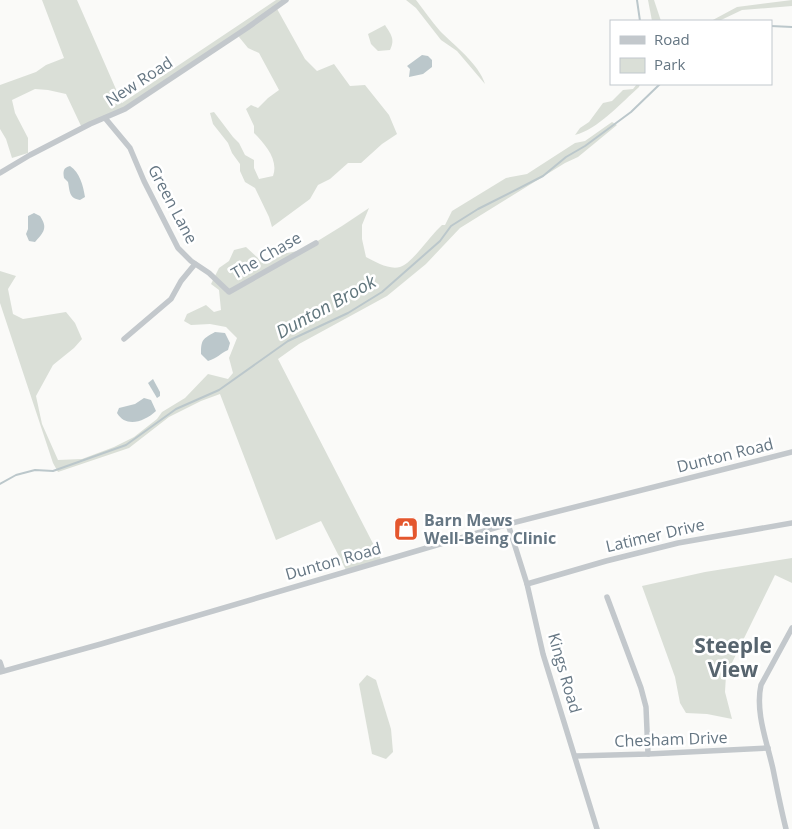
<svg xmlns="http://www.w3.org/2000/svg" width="792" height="829" font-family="'Open Sans',sans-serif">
  <rect width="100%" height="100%" fill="#fafaf8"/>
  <g fill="#dadfd7">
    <path d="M 42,0 L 77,0 L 122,103 L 276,0 L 283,0 L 276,7 L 305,59 L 317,71 L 334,64 L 350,86 L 365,85 L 389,115 L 397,134 L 382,144 L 361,163 L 348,163 L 330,179 L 318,185 L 310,199 L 272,227 L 269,217 L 255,188 L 245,182 L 240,171 L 240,164 L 232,153 L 228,143 L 213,124 L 210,113 L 214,112 L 233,137 L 239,143 L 245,155 L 254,160 L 254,168 L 259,179 L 273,176 C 279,160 265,144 254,133 L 254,126 L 246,109 L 251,105 L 258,108 L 268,98 L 279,90 L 259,53 L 248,48 L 239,37 L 240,33 L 125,109 L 82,128 L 66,94 L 48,90 L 35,89 L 12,100 L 15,113 L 28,138 L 28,153 L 12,158 L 6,139 L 0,129 L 0,85 L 36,72 L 46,65 L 64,58 Z"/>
    <path d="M 406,0 L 416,0 C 424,10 431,21 440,31 C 454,45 479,64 485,84 L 457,51 L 441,40 L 416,8 Z"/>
    <path d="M 648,0 L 654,0 L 661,21 L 652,21 Z"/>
    <path d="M 792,0 L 792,6 L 742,10 L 719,21 L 711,21 L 737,7 Z"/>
    <path d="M 385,25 C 390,33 396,39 390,50 L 378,51 L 371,44 L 368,34 Z"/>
    <path d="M 637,84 L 640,84 L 639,87 C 622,102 597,130 575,135 L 580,128 L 589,122 L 603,103 L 612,101 L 623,90 L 633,89 Z"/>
    <path d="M 612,122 L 617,125 L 578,157 L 565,163 L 460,228 L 426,264 L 387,296 L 299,344 L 278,359 L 382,561 L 347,572 L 321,521 L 276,540 L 220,394 L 201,401 L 169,417 L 129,448 L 58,472 L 53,463 L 0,303 L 0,271 L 16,276 L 8,289 L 13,314 L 23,319 L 66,312 L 75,323 L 82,339 L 74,348 L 53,365 L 36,396 L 42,424 L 58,460 L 82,459 L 114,447 L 134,437 L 157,419 L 162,412 L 185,398 L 208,374 L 228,379 L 233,373 L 229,358 L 237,338 L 226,327 L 210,324 L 191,325 L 184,321 L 187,314 L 206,305 L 214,312 L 221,310 L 219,290 L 211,284 L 219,268 L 229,261 L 234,250 L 246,247 L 259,259 L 266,261 L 277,255 L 303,250 L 342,226 L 369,208 L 362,225 L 362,239 L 366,257 C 376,262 389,270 400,267 C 411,264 429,238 437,230 L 442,225 L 445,225 L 452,211 L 506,178 L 527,174 L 575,143 L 585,141 Z"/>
    <path d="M 792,558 L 792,583 L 775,575 L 726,675 L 725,692 L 732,719 L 707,714 L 686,713 L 680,703 L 675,677 L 642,586 L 705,572 Z"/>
    <path d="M 367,675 L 376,680 L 391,729 L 393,752 L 386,759 L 372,754 L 359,684 Z"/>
  </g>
  <g fill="#bbc7cb">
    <path d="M 422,55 L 428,56 L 432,60 L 432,67 L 423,74 L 409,77 L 410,69 L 407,66 Z"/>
    <path d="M 70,166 C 80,173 83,185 85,197 L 80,200 C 69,198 70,192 68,182 L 64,178 C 63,171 63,168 70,166 Z"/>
    <path d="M 34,213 L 40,216 C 48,228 44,232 35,242 L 29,241 L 26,234 L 28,229 L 28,216 Z"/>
    <path d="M 215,332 L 225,333 L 230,343 L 228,350 C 219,354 218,358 208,361 L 201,354 C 201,339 203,339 215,332 Z"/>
    <path d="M 153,379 L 160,392 L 160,396 L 157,398 L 148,383 Z"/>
    <path d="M 144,398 L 151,400 L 156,411 C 144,422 126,428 117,413 L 119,408 L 135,404 Z"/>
  </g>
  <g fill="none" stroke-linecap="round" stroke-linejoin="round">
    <g stroke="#bbc7cb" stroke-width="2">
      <path d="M 637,0 L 640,21"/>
      <path d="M 771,26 L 792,27"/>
      <path d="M 0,484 L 16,475 L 35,470 L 53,471 L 126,445 L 176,409 L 219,390 L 288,341 L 348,313 L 382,292 L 440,241 L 451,226 L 478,209 L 543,176 L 566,157 L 585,146 L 631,112 L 660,84"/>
    </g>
    <g stroke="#c3c8cc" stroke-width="5.5">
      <path d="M 105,118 L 130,148 L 144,181 L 178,248 L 191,261 L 209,273 L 229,292 L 316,243"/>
      <path d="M 0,173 L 30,155 L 90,124 L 125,109 L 247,28 L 286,0"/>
      <path d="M 124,339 L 171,299 L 181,281 L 195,264"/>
      <path d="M 508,524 L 527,584 L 543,654 L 597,829"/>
      <path d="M 527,584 L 606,561 L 678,543 L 792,523"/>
      <path d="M 607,597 L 641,688 L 646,707 L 648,754"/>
      <path d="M 0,662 L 3,671"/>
      <path d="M 0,672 L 101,644 L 508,524 L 792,452"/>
      <path d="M 576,756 L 648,754 L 768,748"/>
      <path d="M 786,829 C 781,809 777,789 773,769 C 767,742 755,712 761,685 L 792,628"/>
    </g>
  </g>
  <defs>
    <symbol id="shop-square" viewBox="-11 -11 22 22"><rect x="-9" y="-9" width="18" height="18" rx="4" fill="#e4572e" stroke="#fff"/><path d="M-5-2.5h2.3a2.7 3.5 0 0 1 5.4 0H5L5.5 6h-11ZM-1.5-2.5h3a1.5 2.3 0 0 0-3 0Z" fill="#fff"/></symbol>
  </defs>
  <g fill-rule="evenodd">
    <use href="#shop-square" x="392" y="515" width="28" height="28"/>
  </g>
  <g text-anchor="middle" stroke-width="5" stroke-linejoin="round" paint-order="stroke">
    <g font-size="16" fill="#657683" stroke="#fff">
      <text transform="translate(139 81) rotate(-33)" y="6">New Road</text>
      <text transform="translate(173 204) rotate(62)" y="6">Green Lane</text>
      <text transform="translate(266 255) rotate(-30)" y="6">The Chase</text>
      <text transform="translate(725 455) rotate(-14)" y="6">Dunton Road</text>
      <text transform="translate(655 535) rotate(-13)" y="6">Latimer Drive</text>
      <text transform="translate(333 561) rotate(-16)" y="6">Dunton Road</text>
      <text transform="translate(565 673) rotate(74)" y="6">Kings Road</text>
      <text transform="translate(671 739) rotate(-2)" y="6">Chesham Drive</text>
    </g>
    <g font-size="16" font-weight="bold" fill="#657683" stroke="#fff" text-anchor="start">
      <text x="424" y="526">Barn Mews<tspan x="424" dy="18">Well-Being Clinic</tspan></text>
    </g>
    <g font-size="18" font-style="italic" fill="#60757c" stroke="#fff">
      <text transform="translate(326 307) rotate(-29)" y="6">Dunton Brook</text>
    </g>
    <g font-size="21" font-weight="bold" fill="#57646e" stroke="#fff">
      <text x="733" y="653">Steeple<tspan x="733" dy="24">View</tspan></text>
    </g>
  </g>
  <rect x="610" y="20" width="162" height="65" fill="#ffffff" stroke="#c1c8cd"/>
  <rect x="620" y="36" width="25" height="8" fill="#c3c8cc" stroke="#c1c8cd"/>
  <text x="654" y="45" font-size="15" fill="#657683">Road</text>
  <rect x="620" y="58" width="25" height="15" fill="#dadfd7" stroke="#c1c8cd"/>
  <text x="654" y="70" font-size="15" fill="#657683">Park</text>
</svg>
